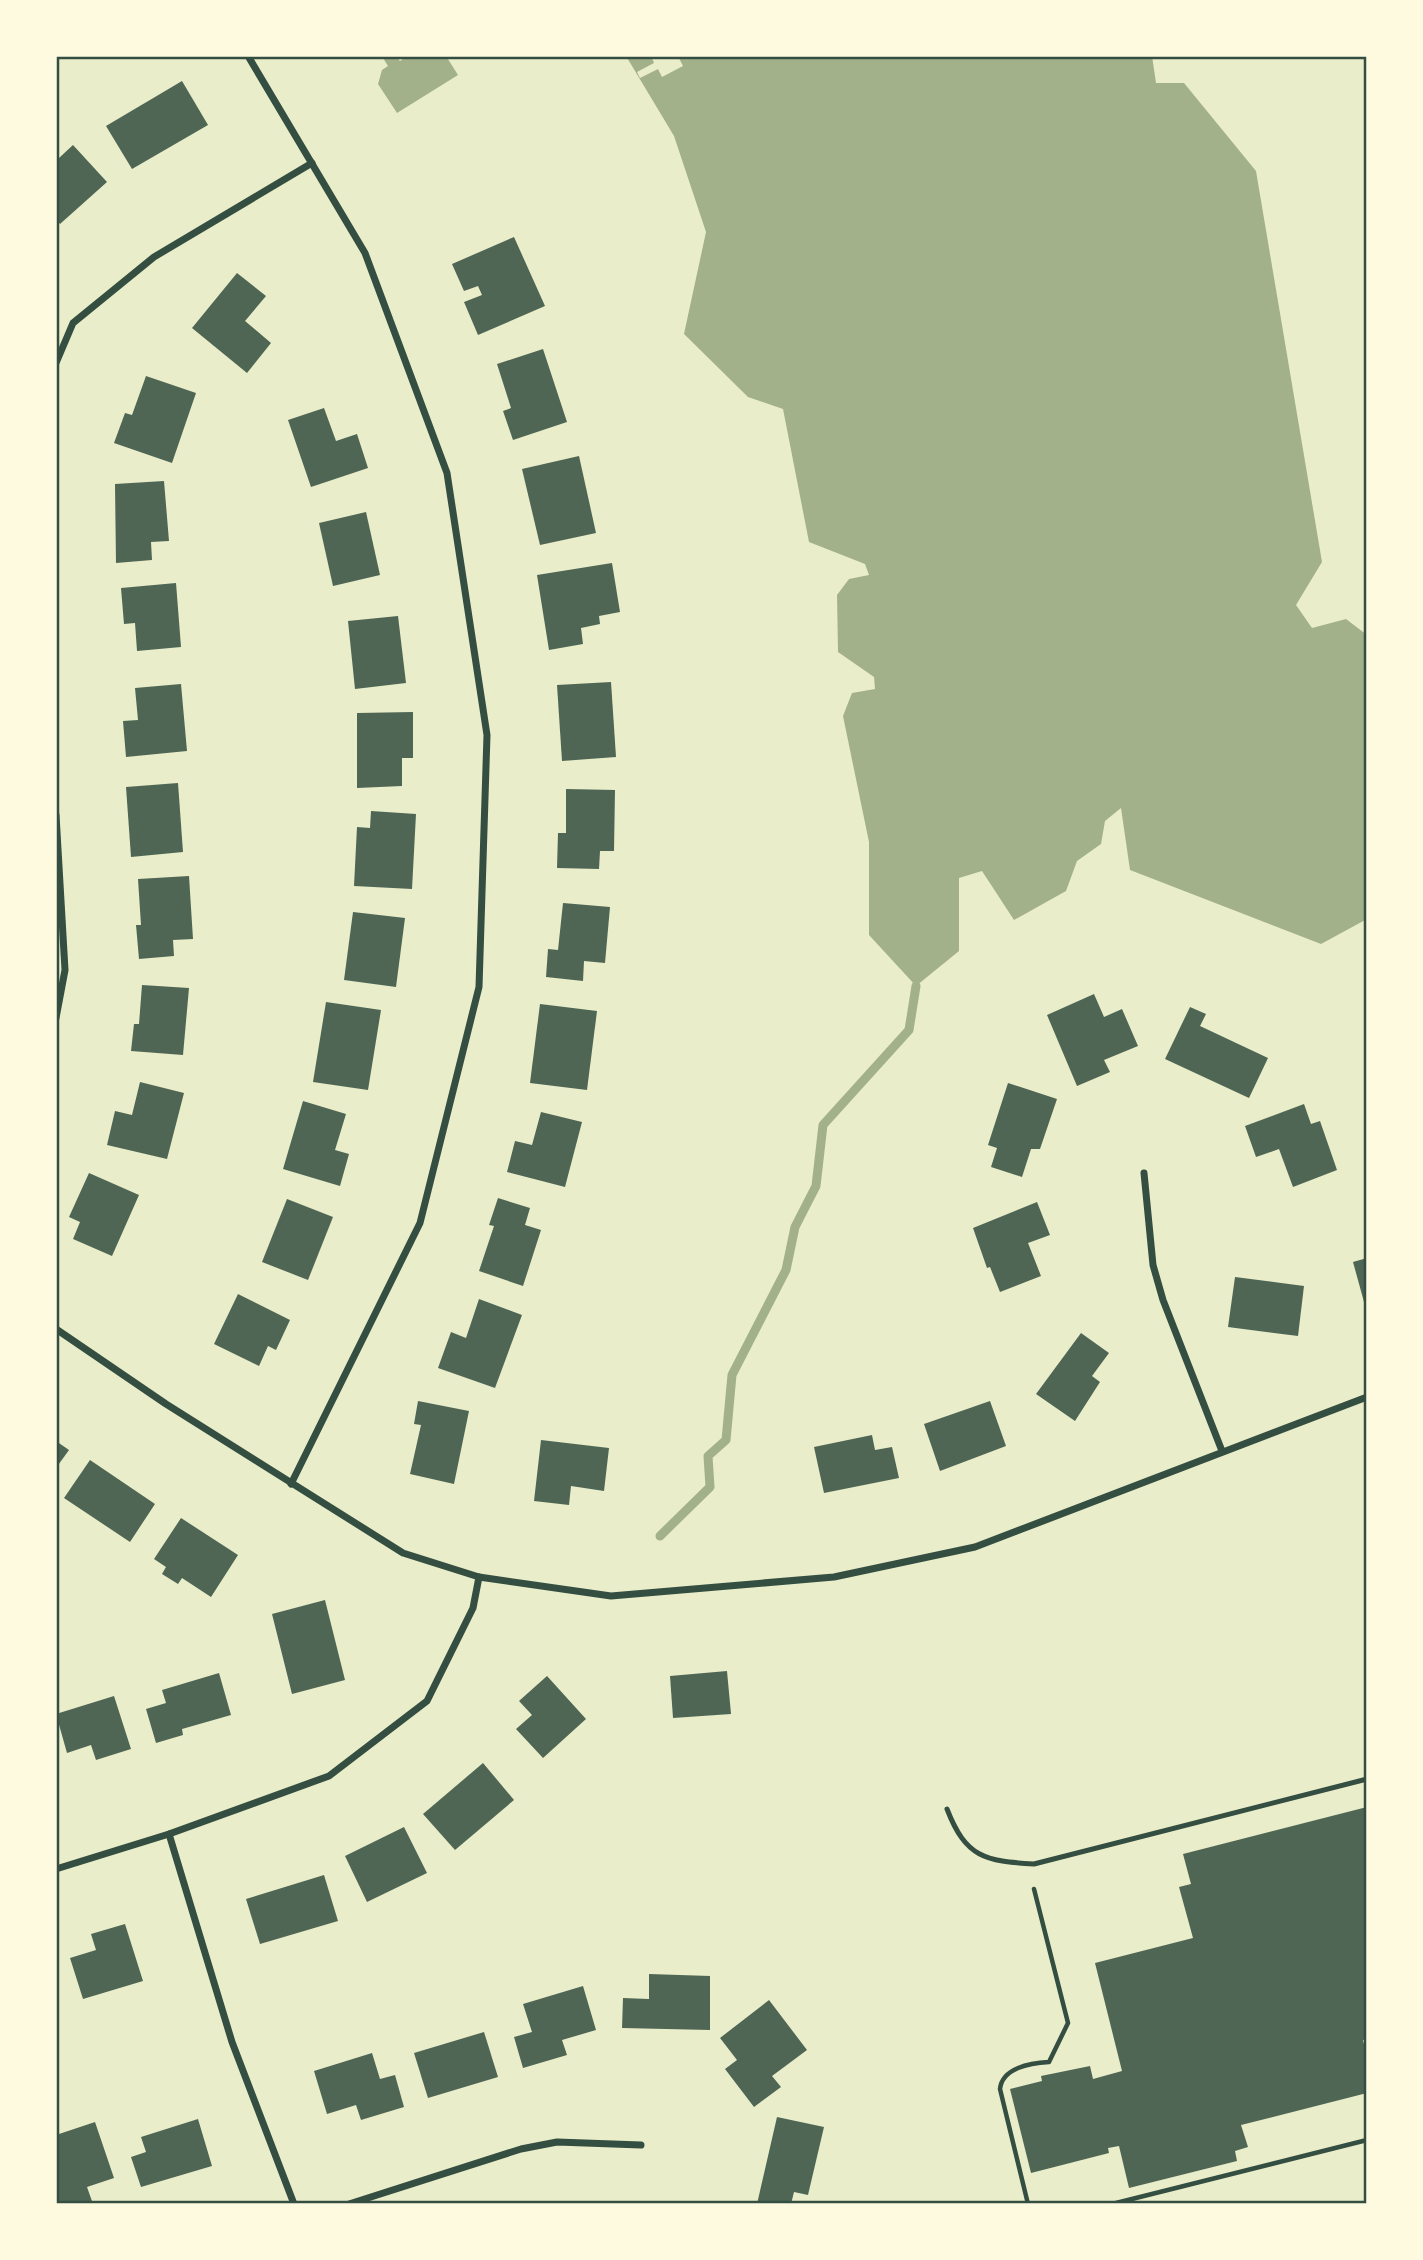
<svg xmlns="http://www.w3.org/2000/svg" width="1423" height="2260" font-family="Barlow,sans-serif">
  <rect width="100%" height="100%" fill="#e9edc9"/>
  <g fill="#a3b18a">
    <path d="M 386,56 L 396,56 L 400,61 L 407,56 L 446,56 L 458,75 L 397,113 L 378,84 L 382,70 L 388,66 L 383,58 Z"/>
    <path d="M 626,56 L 1152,56 L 1156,83 L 1184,83 L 1256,171 L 1322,562 L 1296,605 L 1312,628 L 1346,619 L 1367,635 L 1367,919 L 1321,944 L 1130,870 L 1121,808 L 1105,821 L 1101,844 L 1077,861 L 1066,891 L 1014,920 L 982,871 L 959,878 L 959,951 L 916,986 L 869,935 L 869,842 L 843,716 L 852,693 L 875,689 L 874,677 L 838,652 L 837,595 L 849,579 L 869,575 L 865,564 L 809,542 L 783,409 L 748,397 L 684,334 L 706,232 L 674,136 Z"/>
  </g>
  <path fill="#e9edc9" d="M 651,56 L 678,56 L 683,66 L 662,77 L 658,69 L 640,78 L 637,72 L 654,63 Z"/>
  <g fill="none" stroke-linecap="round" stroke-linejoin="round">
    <path stroke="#a3b18a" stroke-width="9" d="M 660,1536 L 710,1487 L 708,1456 L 726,1440 L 732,1375 L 786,1270 L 795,1227 L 816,1186 L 823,1125 L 909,1030 L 916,986"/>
  </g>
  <g fill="#4f6655">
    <path d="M 182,81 L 208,125 L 132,169 L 106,126 Z"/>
    <path d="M 73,145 L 107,182 L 60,224 L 56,219 L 56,156 L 59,158 Z"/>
    <path d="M 514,237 L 545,306 L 478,335 L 464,302 L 482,295 L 478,286 L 464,291 L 452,264 Z"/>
    <path d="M 237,273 L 266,296 L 245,321 L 271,343 L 247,373 L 192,328 Z"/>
    <path d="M 543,349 L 567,422 L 513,440 L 503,411 L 511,408 L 497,364 Z"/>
    <path d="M 146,376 L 196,393 L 172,463 L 114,443 L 125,413 L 132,415 Z"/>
    <path d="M 324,408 L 336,441 L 357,434 L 368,468 L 311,487 L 288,420 Z"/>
    <path d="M 579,456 L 596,533 L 540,545 L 522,469 Z"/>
    <path d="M 164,481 L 169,541 L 151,542 L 152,560 L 116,563 L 115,484 Z"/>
    <path d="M 366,512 L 380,575 L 333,586 L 319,523 Z"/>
    <path d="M 612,563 L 620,612 L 599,616 L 600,624 L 581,628 L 583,644 L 549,650 L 537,575 Z"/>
    <path d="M 176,583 L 181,647 L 137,651 L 135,623 L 124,624 L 121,588 Z"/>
    <path d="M 398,616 L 406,683 L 355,689 L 348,621 Z"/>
    <path d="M 611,682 L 616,757 L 562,761 L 557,685 Z"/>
    <path d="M 181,684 L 187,751 L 126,757 L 123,721 L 138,720 L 135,688 Z"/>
    <path d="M 413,712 L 413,758 L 402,758 L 402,786 L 357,788 L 357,713 Z"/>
    <path d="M 178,783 L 183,852 L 131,857 L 126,787 Z"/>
    <path d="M 566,789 L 615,790 L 614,851 L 600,851 L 599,869 L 557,868 L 558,833 L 566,833 Z"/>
    <path d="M 371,811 L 416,814 L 412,889 L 354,886 L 357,827 L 370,828 Z"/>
    <path d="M 189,876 L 193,939 L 173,940 L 174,956 L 139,959 L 136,925 L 141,925 L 138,879 Z"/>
    <path d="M 563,903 L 610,907 L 605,963 L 584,961 L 583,981 L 546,977 L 548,949 L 558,950 Z"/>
    <path d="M 353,912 L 405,918 L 396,987 L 344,980 Z"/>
    <path d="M 142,985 L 189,988 L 183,1055 L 131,1051 L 134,1024 L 139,1024 Z"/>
    <path d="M 1094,994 L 1104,1017 L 1122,1009 L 1138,1046 L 1104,1060 L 1110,1072 L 1077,1086 L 1047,1015 Z"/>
    <path d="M 326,1002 L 381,1010 L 368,1090 L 313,1082 Z"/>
    <path d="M 540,1004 L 597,1011 L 587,1090 L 530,1083 Z"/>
    <path d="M 1190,1007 L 1206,1014 L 1200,1026 L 1268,1058 L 1249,1098 L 1165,1059 Z"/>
    <path d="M 140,1082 L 184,1093 L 167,1159 L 107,1145 L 115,1111 L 132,1115 Z"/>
    <path d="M 1008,1083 L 1057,1099 L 1040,1149 L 1031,1149 L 1022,1177 L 991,1167 L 997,1148 L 988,1145 Z"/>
    <path d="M 303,1101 L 346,1114 L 335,1150 L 349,1154 L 340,1186 L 283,1169 Z"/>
    <path d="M 1304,1104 L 1311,1124 L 1320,1121 L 1337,1170 L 1293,1187 L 1279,1149 L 1256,1157 L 1245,1126 Z"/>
    <path d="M 541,1112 L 582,1122 L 565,1187 L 507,1172 L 515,1141 L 532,1145 Z"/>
    <path d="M 89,1173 L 139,1195 L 112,1256 L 73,1239 L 80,1222 L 69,1217 Z"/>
    <path d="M 498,1198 L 530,1208 L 525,1225 L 541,1230 L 523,1286 L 479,1271 L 494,1226 L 489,1225 Z"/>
    <path d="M 287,1199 L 333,1217 L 308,1280 L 262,1262 Z"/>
    <path d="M 1037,1202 L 1050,1235 L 1028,1243 L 1041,1276 L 1000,1292 L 990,1267 L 987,1268 L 973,1228 Z"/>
    <path d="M 1367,1258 L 1367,1301 L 1364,1302 L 1353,1262 Z"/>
    <path d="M 1235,1277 L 1304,1286 L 1298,1336 L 1228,1327 Z"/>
    <path d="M 238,1294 L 290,1320 L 276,1350 L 268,1346 L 259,1366 L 214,1344 Z"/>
    <path d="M 479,1299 L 522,1315 L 495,1388 L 438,1368 L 451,1332 L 466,1338 Z"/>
    <path d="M 1081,1333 L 1109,1353 L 1092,1376 L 1100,1382 L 1075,1421 L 1036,1394 Z"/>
    <path d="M 418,1401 L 469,1411 L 454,1484 L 410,1474 L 421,1425 L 414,1424 Z"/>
    <path d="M 990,1401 L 1006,1446 L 940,1471 L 924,1424 Z"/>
    <path d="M 872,1435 L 875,1450 L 892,1447 L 899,1478 L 824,1493 L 814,1447 Z"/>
    <path d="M 541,1440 L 609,1448 L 604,1491 L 571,1486 L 569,1505 L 534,1501 Z"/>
    <path d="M 56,1441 L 69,1450 L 56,1468 Z"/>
    <path d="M 90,1460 L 155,1504 L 130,1542 L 64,1498 Z"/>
    <path d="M 181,1518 L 238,1555 L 211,1597 L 182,1578 L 178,1584 L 162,1574 L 166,1567 L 154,1559 Z"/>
    <path d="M 325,1600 L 345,1680 L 292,1694 L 272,1614 Z"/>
    <path d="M 727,1671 L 731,1714 L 673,1718 L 670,1676 Z"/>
    <path d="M 219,1673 L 231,1715 L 182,1729 L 183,1735 L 156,1743 L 146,1709 L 166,1703 L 162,1690 Z"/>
    <path d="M 547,1676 L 586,1719 L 543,1758 L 516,1729 L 532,1715 L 519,1701 Z"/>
    <path d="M 114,1696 L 131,1749 L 96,1760 L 91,1745 L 67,1753 L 56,1714 Z"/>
    <path d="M 483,1763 L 514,1800 L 455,1850 L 423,1814 Z"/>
    <path d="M 1367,1807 L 1367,2039 L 1363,2040 L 1367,2057 L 1367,2093 L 1241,2125 L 1248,2147 L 1235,2151 L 1237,2161 L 1129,2188 L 1119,2146 L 1108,2148 L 1109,2153 L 1031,2173 L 1010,2089 L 1042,2081 L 1041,2076 L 1090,2066 L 1093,2079 L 1122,2071 L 1095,1963 L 1193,1938 L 1179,1887 L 1191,1884 L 1183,1854 Z"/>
    <path d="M 404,1827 L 427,1873 L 367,1902 L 345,1856 Z"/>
    <path d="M 324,1875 L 338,1921 L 260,1944 L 246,1899 Z"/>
    <path d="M 125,1924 L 143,1981 L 83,1999 L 70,1958 L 96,1950 L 91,1934 Z"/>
    <path d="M 649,1974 L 710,1976 L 710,2030 L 622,2028 L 623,1998 L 649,1999 Z"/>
    <path d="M 583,1986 L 596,2030 L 562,2040 L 567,2055 L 523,2068 L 514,2037 L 532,2032 L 523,2004 Z"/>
    <path d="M 769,2000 L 807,2050 L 772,2076 L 781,2087 L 754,2107 L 725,2069 L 737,2060 L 720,2038 Z"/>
    <path d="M 484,2032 L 498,2077 L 428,2098 L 414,2053 Z"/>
    <path d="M 372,2053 L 380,2079 L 395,2075 L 404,2107 L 361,2120 L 356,2105 L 327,2114 L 314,2071 Z"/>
    <path d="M 777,2117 L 824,2127 L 808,2195 L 794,2192 L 791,2204 L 757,2204 Z"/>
    <path d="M 198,2119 L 212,2166 L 141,2187 L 131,2157 L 146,2152 L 141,2137 Z"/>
    <path d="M 95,2122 L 114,2178 L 87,2187 L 93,2204 L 56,2204 L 56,2135 Z"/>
  </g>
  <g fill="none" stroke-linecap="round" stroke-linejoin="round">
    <g stroke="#344e41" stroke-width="4.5">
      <path d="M 1028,2204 L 1000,2089 C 1002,2068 1030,2063 1049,2062 L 1068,2023 L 1034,1889"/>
      <path d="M 1112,2204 L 1367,2140"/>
    </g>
    <path stroke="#344e41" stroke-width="5" d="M 947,1809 C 966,1858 985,1861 1034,1864 L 1367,1779"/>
    <g stroke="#344e41" stroke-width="7">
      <path d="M 248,56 L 365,253 L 447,473 L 487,735 L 479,987 L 420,1223 L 291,1484"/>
      <path d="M 56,363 L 73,323 L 154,257 L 312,163"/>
      <path d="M 56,815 L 65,970 L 56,1018"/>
      <path d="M 1144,1173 L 1153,1265 L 1163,1300 L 1222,1451"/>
      <path d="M 56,1329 L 166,1404 L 403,1553 L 479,1577 L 611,1596 L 834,1577 L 975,1547 L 1367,1397"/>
      <path d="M 169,1834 L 232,2042 L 294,2204"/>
      <path d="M 56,1869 L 169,1834 L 329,1776 L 427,1701 L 473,1608 L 479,1577"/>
      <path d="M 349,2204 L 521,2149 L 557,2142 L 641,2145"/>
    </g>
  </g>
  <rect width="1423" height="2260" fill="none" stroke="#fefae0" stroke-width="116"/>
  <rect x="58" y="58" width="1307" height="2144" fill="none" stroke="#344e41" stroke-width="2.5"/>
</svg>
